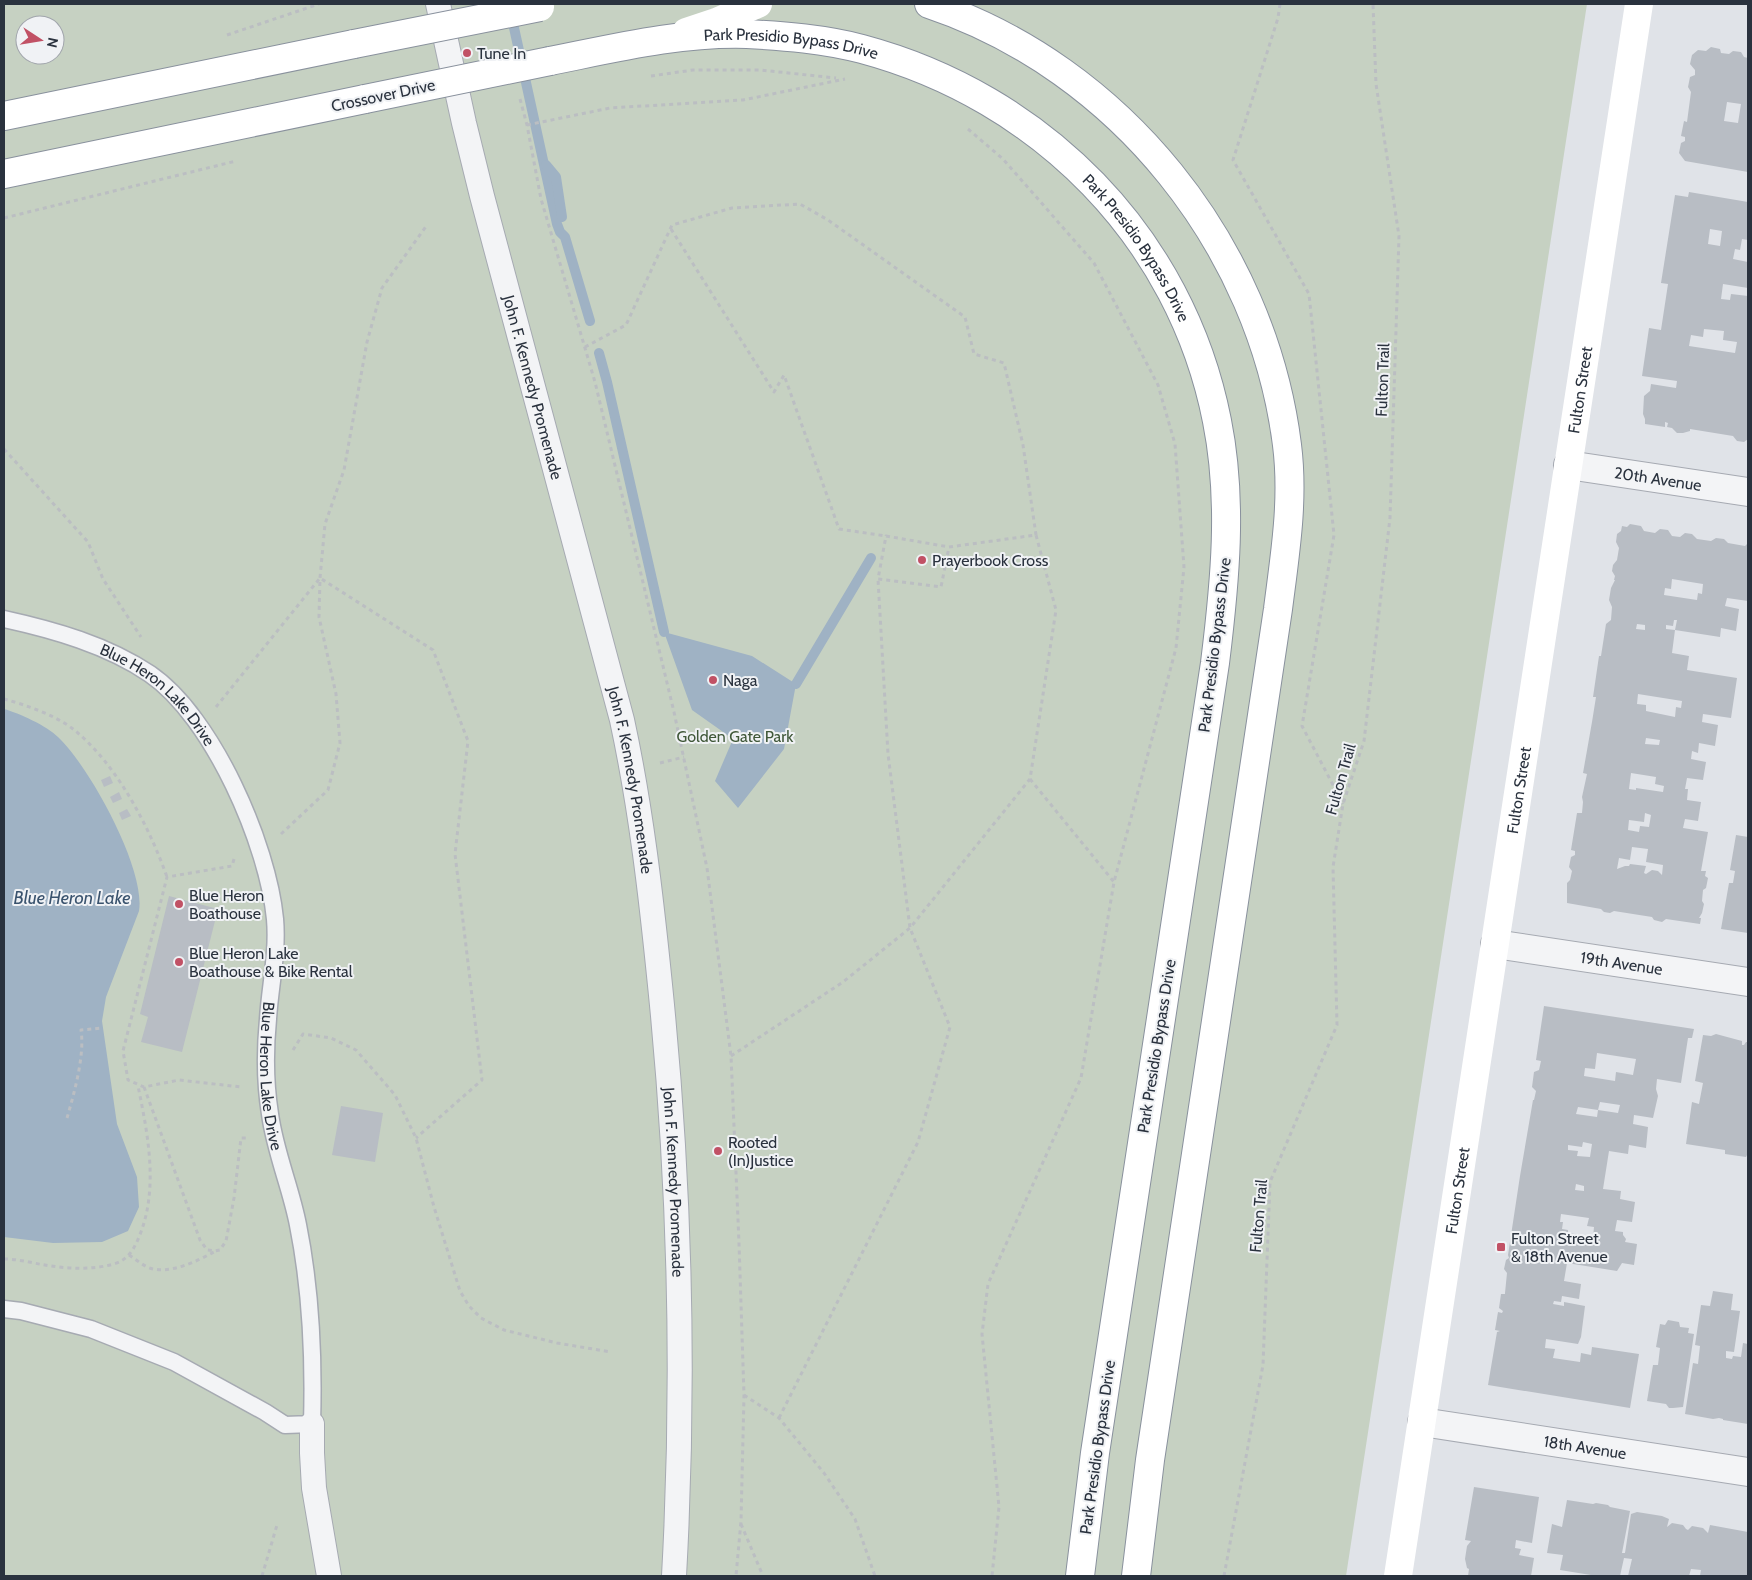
<svg xmlns="http://www.w3.org/2000/svg" width="1752" height="1580" font-family="Cabin,sans-serif">
  <rect width="100%" height="100%" fill="#e0e3e8"/>
  <path fill="#c6d1c2" fill-rule="evenodd" d="M 4,4 L 1587,4 L 1346,1576 L 4,1576 ZM 25,25 L 55,25 L 55,55 L 25,55 Z"/>
  <g fill="#9fb2c4">
    <path d="M 664,632 L 752,656 L 796,684 L 784,749 L 738,808 L 715,781 L 733,739 L 692,710 Z"/>
    <path d="M 4,709 C 19,713 47,726 58,737 C 89,766 146,869 139,911 L 106,997 L 102,1021 L 117,1124 L 137,1177 L 139,1207 L 128,1231 L 102,1242 L 53,1243 L 4,1237 Z"/>
  </g>
  <g fill="none" stroke-linecap="round" stroke-linejoin="round">
    <g stroke="#9fb2c4" stroke-width="10">
      <path d="M 511,14 L 557,224 L 560,232 L 565,237 L 590,321"/>
      <path d="M 546,165 L 556,177 L 562,217"/>
      <path d="M 599,353 L 607,382 L 664,632"/>
      <path d="M 796,684 L 871,558"/>
    </g>
  </g>
  <g fill="#b8bdc4" fill-rule="evenodd">
    <path d="M 1711,47 L 1720,49 L 1721,53 L 1729,54 L 1733,51 L 1741,52 L 1744,57 L 1748,58 L 1748,172 L 1685,161 L 1679,153 L 1681,143 L 1685,141 L 1685,137 L 1681,136 L 1684,121 L 1687,122 L 1691,92 L 1688,87 L 1690,77 L 1695,75 L 1695,70 L 1690,64 L 1692,55 L 1698,50 L 1706,51 ZM 1727,102 L 1741,104 L 1738,123 L 1724,121 Z"/>
    <path d="M 1689,192 L 1748,202 L 1748,240 L 1742,239 L 1740,250 L 1735,249 L 1733,259 L 1748,262 L 1748,288 L 1723,284 L 1721,299 L 1730,300 L 1731,294 L 1748,296 L 1748,439 L 1744,442 L 1737,441 L 1733,436 L 1690,429 L 1690,431 L 1683,433 L 1677,433 L 1672,428 L 1667,427 L 1668,423 L 1665,422 L 1665,427 L 1645,424 L 1645,419 L 1643,414 L 1644,396 L 1650,391 L 1651,384 L 1676,388 L 1677,381 L 1642,376 L 1649,328 L 1661,330 L 1668,284 L 1661,283 L 1675,195 L 1688,197 ZM 1710,229 L 1722,231 L 1720,246 L 1708,244 ZM 1704,329 L 1724,331 L 1723,340 L 1737,342 L 1735,353 L 1689,346 L 1691,335 L 1703,337 Z"/>
    <path d="M 1630,524 L 1641,526 L 1644,531 L 1655,533 L 1660,529 L 1668,530 L 1672,536 L 1680,537 L 1685,533 L 1692,534 L 1697,539 L 1711,541 L 1716,538 L 1724,539 L 1728,543 L 1745,546 L 1748,543 L 1748,601 L 1727,598 L 1725,606 L 1739,609 L 1736,631 L 1721,628 L 1720,637 L 1675,630 L 1677,620 L 1674,620 L 1673,626 L 1666,625 L 1666,629 L 1675,630 L 1672,653 L 1689,656 L 1687,670 L 1737,678 L 1731,718 L 1703,714 L 1702,722 L 1718,725 L 1715,746 L 1699,743 L 1698,753 L 1692,751 L 1691,759 L 1706,762 L 1703,780 L 1687,778 L 1685,789 L 1688,789 L 1687,800 L 1701,802 L 1698,821 L 1685,819 L 1683,828 L 1708,832 L 1701,871 L 1706,871 L 1705,876 L 1708,878 L 1706,888 L 1703,890 L 1702,901 L 1704,904 L 1702,913 L 1699,918 L 1701,918 L 1700,924 L 1666,919 L 1662,922 L 1654,920 L 1652,917 L 1614,911 L 1610,913 L 1604,912 L 1601,909 L 1567,903 L 1567,883 L 1570,880 L 1572,871 L 1569,867 L 1571,857 L 1575,855 L 1575,851 L 1571,850 L 1577,813 L 1582,813 L 1583,802 L 1582,797 L 1587,774 L 1583,773 L 1592,722 L 1596,697 L 1593,697 L 1599,656 L 1601,656 L 1606,624 L 1611,620 L 1612,607 L 1609,600 L 1611,588 L 1615,580 L 1614,580 L 1615,576 L 1612,571 L 1613,565 L 1617,560 L 1619,548 L 1616,542 L 1617,534 L 1621,531 L 1622,526 L 1627,527 ZM 1672,579 L 1703,584 L 1702,594 L 1698,593 L 1697,600 L 1664,595 L 1665,588 L 1671,589 ZM 1637,624 L 1645,625 L 1645,630 L 1636,629 ZM 1638,694 L 1682,701 L 1681,708 L 1676,707 L 1675,717 L 1646,711 L 1646,705 L 1637,704 ZM 1646,738 L 1660,740 L 1659,745 L 1645,744 ZM 1631,773 L 1656,777 L 1655,784 L 1664,786 L 1663,792 L 1636,788 L 1636,790 L 1629,789 ZM 1645,813 L 1651,815 L 1649,827 L 1640,826 L 1639,832 L 1628,830 L 1629,820 L 1644,822 ZM 1632,847 L 1648,849 L 1646,862 L 1663,865 L 1662,875 L 1658,871 L 1652,870 L 1646,874 L 1644,873 L 1646,866 L 1630,864 L 1629,866 L 1625,866 L 1617,869 L 1619,858 L 1630,860 Z"/>
    <path d="M 110,776 L 113,783 L 104,787 L 101,780 Z"/>
    <path d="M 119,792 L 122,799 L 113,803 L 110,797 Z"/>
    <path d="M 127,809 L 131,816 L 122,820 L 119,813 Z"/>
    <path d="M 1736,835 L 1748,837 L 1748,933 L 1721,929 L 1729,883 L 1733,883 L 1735,871 L 1730,870 Z"/>
    <path d="M 169,896 L 218,909 L 182,1052 L 141,1042 L 148,1017 L 140,1014 Z"/>
    <path d="M 1544,1006 L 1694,1029 L 1692,1038 L 1688,1038 L 1681,1083 L 1657,1079 L 1656,1089 L 1658,1096 L 1653,1118 L 1634,1115 L 1633,1124 L 1648,1127 L 1646,1148 L 1629,1145 L 1628,1154 L 1609,1151 L 1603,1189 L 1621,1191 L 1620,1199 L 1635,1202 L 1632,1222 L 1617,1220 L 1615,1231 L 1623,1232 L 1623,1235 L 1626,1239 L 1625,1242 L 1637,1244 L 1634,1265 L 1622,1263 L 1617,1271 L 1567,1263 L 1564,1281 L 1581,1284 L 1579,1299 L 1562,1296 L 1561,1302 L 1554,1301 L 1553,1304 L 1564,1306 L 1564,1302 L 1585,1306 L 1581,1337 L 1578,1344 L 1546,1339 L 1545,1348 L 1555,1349 L 1553,1358 L 1580,1362 L 1581,1353 L 1591,1355 L 1592,1347 L 1639,1354 L 1630,1408 L 1488,1385 L 1497,1332 L 1500,1331 L 1495,1330 L 1498,1312 L 1502,1313 L 1503,1311 L 1499,1308 L 1501,1294 L 1505,1294 L 1505,1293 L 1507,1273 L 1504,1269 L 1506,1260 L 1509,1258 L 1508,1255 L 1520,1176 L 1533,1100 L 1534,1100 L 1536,1091 L 1532,1087 L 1534,1072 L 1539,1070 L 1541,1061 L 1536,1060 ZM 1597,1053 L 1636,1059 L 1633,1075 L 1616,1072 L 1615,1081 L 1584,1076 L 1585,1068 L 1595,1069 ZM 1600,1102 L 1620,1105 L 1618,1113 L 1598,1110 L 1597,1117 L 1576,1114 L 1578,1107 L 1598,1110 ZM 1583,1142 L 1592,1144 L 1590,1157 L 1577,1156 L 1578,1151 L 1568,1150 L 1568,1145 L 1582,1147 ZM 1576,1184 L 1584,1186 L 1584,1191 L 1575,1190 ZM 1561,1214 L 1589,1218 L 1587,1226 L 1594,1227 L 1593,1237 L 1568,1233 L 1568,1230 L 1562,1229 L 1563,1222 L 1560,1222 Z"/>
    <path d="M 1716,1034 L 1742,1041 L 1742,1045 L 1744,1045 L 1746,1042 L 1748,1042 L 1748,1153 L 1746,1157 L 1725,1154 L 1725,1150 L 1686,1144 L 1692,1102 L 1699,1104 L 1703,1083 L 1695,1081 L 1703,1035 L 1711,1036 Z"/>
    <path d="M 341,1106 L 383,1113 L 375,1162 L 332,1155 Z"/>
    <path d="M 1713,1291 L 1733,1294 L 1731,1310 L 1740,1311 L 1734,1352 L 1726,1351 L 1726,1358 L 1732,1359 L 1733,1356 L 1741,1357 L 1743,1343 L 1748,1344 L 1748,1424 L 1723,1420 L 1723,1419 L 1719,1418 L 1713,1419 L 1685,1414 L 1693,1363 L 1698,1364 L 1700,1346 L 1695,1345 L 1701,1305 L 1710,1306 Z"/>
    <path d="M 1668,1320 L 1679,1322 L 1680,1327 L 1689,1328 L 1688,1333 L 1694,1334 L 1683,1407 L 1673,1408 L 1669,1408 L 1666,1404 L 1647,1401 L 1653,1365 L 1658,1365 L 1660,1348 L 1656,1347 L 1660,1324 L 1665,1325 Z"/>
    <path d="M 1474,1487 L 1539,1497 L 1532,1543 L 1516,1540 L 1515,1548 L 1521,1549 L 1519,1555 L 1534,1558 L 1531,1576 L 1468,1576 L 1469,1569 L 1467,1568 L 1465,1559 L 1467,1546 L 1471,1541 L 1465,1540 Z"/>
    <path d="M 1567,1500 L 1593,1504 L 1596,1503 L 1608,1505 L 1610,1507 L 1630,1511 L 1622,1553 L 1625,1553 L 1631,1514 L 1637,1512 L 1662,1516 L 1669,1519 L 1667,1527 L 1672,1523 L 1683,1525 L 1686,1529 L 1688,1530 L 1692,1526 L 1703,1528 L 1708,1533 L 1710,1525 L 1748,1532 L 1748,1576 L 1700,1576 L 1701,1570 L 1691,1569 L 1689,1576 L 1628,1576 L 1632,1559 L 1624,1558 L 1620,1576 L 1597,1576 L 1560,1570 L 1563,1555 L 1547,1553 L 1552,1524 L 1562,1527 Z"/>
  </g>
  <g fill="none" stroke-linecap="round" stroke-linejoin="round">
    <defs>
      <g id="service">
        <path id="s1" d="M 4,619 C 54,630 107,645 150,674 C 213,717 268,845 275,919 C 278,953 270,986 268,1019 C 265,1050 265,1083 270,1114 C 275,1152 291,1188 298,1225 C 311,1290 314,1357 312,1424 L 285,1425 L 265,1412 L 174,1362 L 91,1329 L 21,1311 L 4,1309"/>
      </g>
      <g id="pedestrian">
        <path id="s2" d="M 438,4 L 464,123 L 482,196 L 622,720 C 641,808 651,896 660,985 C 680,1181 685,1379 674,1576"/>
        <path d="M 312,1424 L 312,1453 L 314,1488 L 329,1576"/>
      </g>
      <g id="minor">
        <path id="s3" d="M 1568,465 L 1748,492"/>
        <path id="s4" d="M 1495,944 L 1748,982"/>
        <path id="s5" d="M 1422,1422 L 1748,1472"/>
      </g>
      <g id="trunk">
        <path d="M 929,4 C 1120,68 1262,246 1287,445 C 1294,500 1285,554 1278,609 L 1150,1460 L 1136,1576"/>
        <path id="s7" d="M 550,61 C 615,48 680,32 747,34 C 785,36 824,39 862,49 C 1041,97 1181,237 1217,421 C 1233,501 1225,582 1215,663 L 1095,1453 L 1080,1576"/>
        <path d="M 4,116 L 354,44"/>
        <path d="M 4,174 L 365,99"/>
      </g>
    </defs>
    <use href="#service" stroke="#a6aab2" stroke-width="19"/>
    <use href="#pedestrian" stroke="#a6aab2" stroke-width="26"/>
    <use href="#minor" stroke="#a6aab2" stroke-width="30"/>
    <use href="#trunk" stroke="#89919d" stroke-width="30"/>
    <g stroke="#bbbec2" stroke-width="3" stroke-dasharray="4 4" stroke-linecap="butt">
      <path d="M 1280,4 L 1278,18 L 1233,160 L 1309,294 L 1334,535 L 1302,726 L 1343,804"/>
      <path d="M 227,35 L 319,4"/>
      <path d="M 651,76 L 693,70 L 760,70 L 836,78"/>
      <path d="M 520,99 L 527,125 L 541,199 L 595,382 L 674,712 L 707,868 L 731,1056 L 739,1243 L 744,1395 L 741,1521 L 736,1576"/>
      <path d="M 527,125 L 610,108 L 743,100 L 845,79"/>
      <path d="M 968,129 L 1003,159 L 1094,263 L 1158,385 L 1175,444 L 1184,567 L 1176,648 L 1114,882 L 1081,1078 L 988,1284 L 982,1334 L 999,1507 L 992,1576"/>
      <path d="M 4,218 L 236,161"/>
      <path d="M 671,229 L 774,392 L 784,375 L 839,529 L 886,536"/>
      <path d="M 585,347 L 626,325 L 672,225 L 732,208 L 800,204 L 828,220 L 965,317 L 974,354 L 1004,363 L 1023,445 L 1036,535"/>
      <path d="M 4,449 L 88,542 L 103,579 L 141,637"/>
      <path d="M 4,699 C 26,705 55,715 73,729 C 116,763 149,826 167,877"/>
      <path d="M 216,707 L 320,578 L 433,650 L 468,741 L 455,854 L 482,1080 L 416,1138"/>
      <path d="M 660,763 L 684,757"/>
      <path d="M 1030,779 L 1114,882"/>
      <path d="M 281,834 L 328,790 L 340,743 L 336,694 L 319,617 L 320,578 L 325,524 L 344,470 L 367,342 L 382,288 L 427,225"/>
      <path d="M 234,859 L 232,866 L 167,877 L 123,1051 L 128,1080 L 144,1087 L 179,1080 L 241,1087"/>
      <path d="M 293,1050 L 303,1034 L 331,1038 L 356,1050 L 395,1095 L 416,1138 L 434,1207 L 460,1291 L 469,1306 L 481,1318 L 504,1330 L 557,1343 L 611,1352"/>
      <path d="M 731,1056 L 843,982 L 910,928 L 1030,779 L 1056,610 L 1036,535 L 949,547 L 886,536 L 878,579 L 941,587 L 949,547"/>
      <path d="M 144,1087 L 200,1240 L 207,1250 L 215,1251 L 220,1250 L 226,1241 L 234,1198 L 241,1138 L 247,1138"/>
      <path d="M 67,1118 C 74,1094 85,1055 81,1030 L 102,1028"/>
      <path d="M 129,1255 C 137,1260 144,1267 153,1269 C 173,1273 197,1261 214,1252"/>
      <path d="M 4,1259 C 18,1259 32,1263 45,1265 C 68,1269 92,1270 114,1264 C 128,1260 134,1249 139,1237 C 159,1189 148,1135 138,1086"/>
      <path d="M 744,1395 L 779,1418 L 824,1473 L 855,1519 L 875,1576"/>
      <path d="M 779,1418 L 918,1142 L 950,1027 L 910,928 L 888,754 L 878,579"/>
      <path d="M 741,1524 L 763,1576"/>
      <path d="M 262,1576 L 277,1525"/>
      <path d="M 1224,1576 L 1263,1365 L 1270,1182 L 1337,1025 L 1333,867 L 1343,804 L 1364,741 L 1390,518 L 1399,236 L 1376,84 L 1373,4"/>
    </g>
    <use href="#service" stroke="#f3f4f6" stroke-width="16"/>
    <use href="#pedestrian" stroke="#f3f4f6" stroke-width="24"/>
    <use href="#minor" stroke="#f3f4f6" stroke-width="28"/>
    <g stroke="#fff" stroke-width="28">
      <path d="M 686,32 L 716,22 L 758,4"/>
      <path id="s6" d="M 1398,1576 L 1639,4"/>
    </g>
    <use href="#trunk" stroke="#fff" stroke-width="28"/>
    <defs>
      <g id="trunk-bridge">
        <path d="M 354,44 L 540,7"/>
        <path d="M 365,99 L 550,61"/>
      </g>
    </defs>
    <use href="#trunk-bridge" stroke="#89919d" stroke-width="30" stroke-linecap="butt"/>
    <use href="#trunk-bridge" stroke="#fff" stroke-width="28"/>
  </g>
  <g fill="#c15165" stroke="#f0f2f5" stroke-width="2">
    <circle cx="467" cy="53" r="5"/>
    <circle cx="922" cy="560" r="5"/>
    <circle cx="713" cy="680" r="5"/>
    <circle cx="179" cy="904" r="5"/>
    <circle cx="179" cy="962" r="5"/>
    <circle cx="718" cy="1151" r="5"/>
    <rect x="1496" y="1242" width="10" height="10" rx="2.5"/>
  </g>
  <g text-anchor="middle" stroke-width="4" stroke-linejoin="round" paint-order="stroke">
    <g font-size="16" fill="#2a323e" stroke="#f0f2f5">
      <text dy="6" stroke="none"><textPath href="#s7" startOffset="244">Park Presidio Bypass Drive</textPath></text>
      <text transform="translate(383 95) rotate(-12)" y="6">Crossover Drive</text>
      <text dy="6" stroke="none"><textPath href="#s7" startOffset="664">Park Presidio Bypass Drive</textPath></text>
      <text transform="translate(1382 380) rotate(-88)" y="6">Fulton Trail</text>
      <text dy="6" stroke="none"><textPath href="#s2" startOffset="395">John F. Kennedy Promenade</textPath></text>
      <text dy="6" stroke="none"><textPath href="#s6" startOffset="1200">Fulton Street</textPath></text>
      <text dy="6" stroke="none"><textPath href="#s3" startOffset="91">20th Avenue</textPath></text>
      <text transform="translate(1214 645) rotate(-83)" y="6">Park Presidio Bypass Drive</text>
      <text dy="6" stroke="none"><textPath href="#s1" startOffset="176">Blue Heron Lake Drive</textPath></text>
      <text transform="translate(1340 779) rotate(-74)" y="6">Fulton Trail</text>
      <text dy="6" stroke="none"><textPath href="#s2" startOffset="800">John F. Kennedy Promenade</textPath></text>
      <text dy="6" stroke="none"><textPath href="#s6" startOffset="795">Fulton Street</textPath></text>
      <text dy="6" stroke="none"><textPath href="#s4" startOffset="128">19th Avenue</textPath></text>
      <text transform="translate(1156 1046) rotate(-81)" y="6">Park Presidio Bypass Drive</text>
      <text dy="6" stroke="none"><textPath href="#s1" startOffset="596">Blue Heron Lake Drive</textPath></text>
      <text dy="6" stroke="none"><textPath href="#s2" startOffset="1205">John F. Kennedy Promenade</textPath></text>
      <text dy="6" stroke="none"><textPath href="#s6" startOffset="390">Fulton Street</textPath></text>
      <text transform="translate(1258 1216) rotate(-85)" y="6">Fulton Trail</text>
      <text transform="translate(1097 1447) rotate(-82)" y="6">Park Presidio Bypass Drive</text>
      <text dy="6" stroke="none"><textPath href="#s5" startOffset="165">18th Avenue</textPath></text>
    </g>
    <g font-size="16" fill="#2a323e" stroke="#f0f2f5" text-anchor="start">
      <text x="477" y="59">Tune In</text>
      <text x="932" y="566">Prayerbook Cross</text>
      <text x="723" y="686">Naga</text>
      <text x="189" y="901">Blue Heron<tspan x="189" dy="18">Boathouse</tspan></text>
      <text x="189" y="959">Blue Heron Lake<tspan x="189" dy="18">Boathouse &amp; Bike Rental</tspan></text>
      <text x="728" y="1148">Rooted<tspan x="728" dy="18">(In)Justice</tspan></text>
      <text x="1511" y="1244">Fulton Street<tspan x="1511" dy="18">&amp; 18th Avenue</tspan></text>
    </g>
    <g font-size="16" fill="#405839" stroke="#f0f2f5">
      <text x="735" y="742">Golden Gate Park</text>
    </g>
    <g font-size="18" font-style="italic" fill="#39526d" stroke="#f0f2f5">
      <text x="72" y="904">Blue Heron Lake</text>
    </g>
  </g>
  <rect width="1752" height="1580" fill="none" stroke="#2a323e" stroke-width="10"/>
  <g transform="translate(40 40) rotate(102)"><circle r="24" fill="#f0f2f5" stroke="#a1a5ac"/>
  <path d="M0-4L9 19L0 12L-9 19Z" fill="#c15165"/>
  <text y="-8" font-size="14" font-weight="bold" text-anchor="middle" fill="#2a323e">N</text>
  </g>
</svg>
